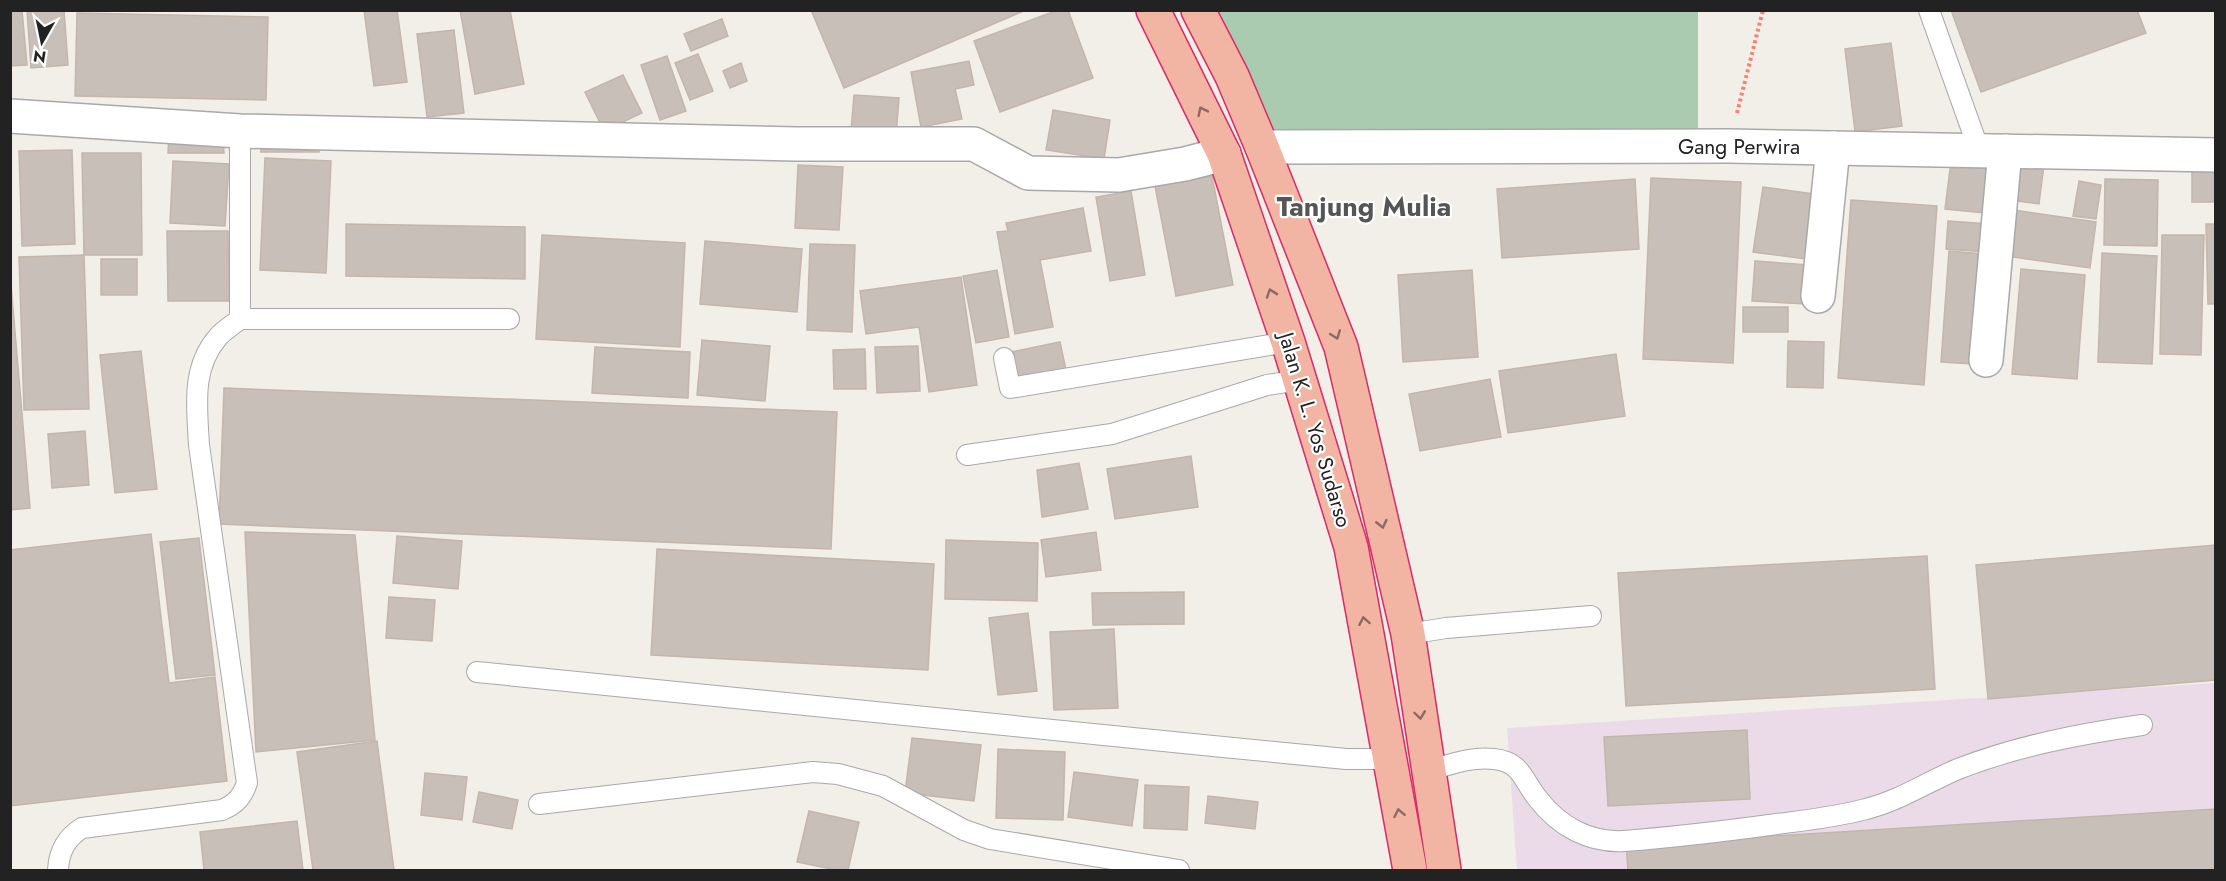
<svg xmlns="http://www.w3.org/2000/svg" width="2226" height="881" font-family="Jost,sans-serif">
  <rect width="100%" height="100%" fill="#f2efe9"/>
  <path fill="#ebdbe8" d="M 2215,683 L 2215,870 L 1517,870 L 1507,728 Z"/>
  <path fill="#aacbaf" d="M 1211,11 L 1698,11 L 1698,135 L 1272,131 Z"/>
  <g fill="#c7bfb8" stroke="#c4b6ab" stroke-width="1.5">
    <path d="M 10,10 L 22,10 L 27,65 L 10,66 Z"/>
    <path d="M 27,10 L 64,10 L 68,65 L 31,68 Z"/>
    <path d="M 364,10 L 397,10 L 407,82 L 374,86 Z"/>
    <path d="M 460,10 L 510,10 L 524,84 L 475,94 Z"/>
    <path d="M 811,10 L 1026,10 L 844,88 Z"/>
    <path d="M 1058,10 L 1068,10 L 1093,78 L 1000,112 L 974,41 Z"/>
    <path d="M 1951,10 L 2137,10 L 2146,33 L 1981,92 Z"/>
    <path d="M 77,13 L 268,17 L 266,100 L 75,96 Z"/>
    <path d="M 722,19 L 728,36 L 691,51 L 684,34 Z"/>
    <path d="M 454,30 L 464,113 L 427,117 L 417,34 Z"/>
    <path d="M 1891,43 L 1902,126 L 1855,132 L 1845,49 Z"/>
    <path d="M 698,54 L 713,91 L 690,100 L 675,63 Z"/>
    <path d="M 667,56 L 686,111 L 660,120 L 641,65 Z"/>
    <path d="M 969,61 L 974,85 L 955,89 L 962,119 L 921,127 L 911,72 Z"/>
    <path d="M 741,63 L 747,81 L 730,88 L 723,71 Z"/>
    <path d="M 623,75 L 642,113 L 604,131 L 585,92 Z"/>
    <path d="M 854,95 L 899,98 L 896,135 L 851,131 Z"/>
    <path d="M 1053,110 L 1110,120 L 1104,159 L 1046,150 Z"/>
    <path d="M 169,137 L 223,137 L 224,153 L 168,153 Z"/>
    <rect x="261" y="138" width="58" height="14"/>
    <path d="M 72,150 L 75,244 L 22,246 L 19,151 Z"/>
    <path d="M 82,153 L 141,153 L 142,255 L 84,255 Z"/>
    <path d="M 265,158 L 331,161 L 326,273 L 260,270 Z"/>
    <path d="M 2009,160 L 2044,165 L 2039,204 L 2003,199 Z"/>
    <rect x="2192" y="160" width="24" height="42"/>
    <path d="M 173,161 L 229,164 L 225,226 L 170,223 Z"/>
    <path d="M 1951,161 L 1991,166 L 1985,213 L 1945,209 Z"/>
    <path d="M 798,165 L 843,167 L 839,230 L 795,228 Z"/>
    <path d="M 1212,176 L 1233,285 L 1176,296 L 1155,186 Z"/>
    <path d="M 1651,178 L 1741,182 L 1733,363 L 1643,359 Z"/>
    <path d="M 1635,179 L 1639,249 L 1502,258 L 1497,189 Z"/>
    <path d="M 2105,179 L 2158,180 L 2157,246 L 2104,245 Z"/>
    <path d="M 2079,181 L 2101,185 L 2096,219 L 2073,216 Z"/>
    <path d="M 1763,187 L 1821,195 L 1813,260 L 1753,252 Z"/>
    <path d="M 1131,191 L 1145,275 L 1110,281 L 1096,197 Z"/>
    <path d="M 1851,200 L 1937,206 L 1924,385 L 1838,378 Z"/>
    <path d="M 1083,208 L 1091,251 L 1040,260 L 1053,327 L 1015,334 L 997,232 L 1008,231 L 1006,223 Z"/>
    <path d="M 2007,209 L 2096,222 L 2090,268 L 2000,255 Z"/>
    <path d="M 1948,221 L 1989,224 L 1987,252 L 1946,249 Z"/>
    <path d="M 346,224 L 525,227 L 525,279 L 346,276 Z"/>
    <path d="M 2206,224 L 2216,224 L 2216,304 L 2208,304 Z"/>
    <path d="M 167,231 L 228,231 L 229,301 L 168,301 Z"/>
    <path d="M 542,235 L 685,243 L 680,347 L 536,339 Z"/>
    <path d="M 2162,235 L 2204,235 L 2201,355 L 2160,354 Z"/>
    <path d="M 705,241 L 802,249 L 797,312 L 700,304 Z"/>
    <path d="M 810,244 L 855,245 L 852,332 L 807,330 Z"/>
    <path d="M 1949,251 L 1983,254 L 1974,364 L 1941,362 Z"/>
    <path d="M 2102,253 L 2157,256 L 2152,364 L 2098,362 Z"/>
    <path d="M 84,255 L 89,409 L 24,410 L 19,257 Z"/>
    <rect x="101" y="259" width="36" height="36"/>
    <path d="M 1755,261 L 1809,265 L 1806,304 L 1752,301 Z"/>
    <path d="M 2021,269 L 2085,275 L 2077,379 L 2012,374 Z"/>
    <path d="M 997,270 L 1009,337 L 976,343 L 963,276 Z"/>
    <path d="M 1472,270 L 1478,357 L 1403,362 L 1398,275 Z"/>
    <path d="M 10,273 L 30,508 L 10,510 Z"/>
    <path d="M 961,277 L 977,385 L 929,392 L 919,327 L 866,334 L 860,291 Z"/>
    <rect x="1743" y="307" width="45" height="25"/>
    <path d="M 702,340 L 770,346 L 765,401 L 697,395 Z"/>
    <path d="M 1788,341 L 1824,342 L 1823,388 L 1787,387 Z"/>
    <path d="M 1060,342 L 1066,370 L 1017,379 L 1011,352 Z"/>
    <path d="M 918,346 L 920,391 L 877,393 L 875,347 Z"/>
    <path d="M 595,347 L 690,352 L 688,398 L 592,393 Z"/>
    <path d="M 865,349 L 866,389 L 834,389 L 833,350 Z"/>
    <path d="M 141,351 L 157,489 L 115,493 L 100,355 Z"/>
    <path d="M 1616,354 L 1625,416 L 1508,433 L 1499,371 Z"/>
    <path d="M 1490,379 L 1501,437 L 1420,451 L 1409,394 Z"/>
    <path d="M 224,388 L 837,412 L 831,549 L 219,524 Z"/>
    <path d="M 85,431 L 89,485 L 52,488 L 48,434 Z"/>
    <path d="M 1191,456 L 1198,507 L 1115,519 L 1107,469 Z"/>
    <path d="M 1079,463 L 1088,509 L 1042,517 L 1037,470 Z"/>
    <path d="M 245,532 L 355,535 L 375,740 L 256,752 Z"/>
    <path d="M 1096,532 L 1101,570 L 1046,577 L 1041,540 Z"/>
    <path d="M 151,534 L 169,683 L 215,677 L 227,781 L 10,806 L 10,550 Z"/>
    <path d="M 397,536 L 462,541 L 458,589 L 393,583 Z"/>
    <path d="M 199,538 L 215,675 L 176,679 L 160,542 Z"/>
    <path d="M 946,540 L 1038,543 L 1037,601 L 945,599 Z"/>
    <path d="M 2216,545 L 2216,680 L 1988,699 L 1976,565 Z"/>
    <path d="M 657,549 L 934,564 L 928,670 L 651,655 Z"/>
    <path d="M 1927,556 L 1935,689 L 1626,706 L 1618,573 Z"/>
    <path d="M 1184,592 L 1184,624 L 1093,625 L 1092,593 Z"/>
    <path d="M 389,597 L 435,600 L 432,641 L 386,638 Z"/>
    <path d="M 1028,613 L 1037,691 L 998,695 L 989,618 Z"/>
    <path d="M 1114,629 L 1118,708 L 1054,710 L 1050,632 Z"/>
    <path d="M 1747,730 L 1750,799 L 1608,806 L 1604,737 Z"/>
    <path d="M 912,738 L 981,745 L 974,801 L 905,793 Z"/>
    <path d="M 377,741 L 394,870 L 313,870 L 297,752 Z"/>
    <path d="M 998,749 L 1065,752 L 1063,820 L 996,818 Z"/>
    <path d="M 1074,772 L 1138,780 L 1132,826 L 1068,817 Z"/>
    <path d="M 425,773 L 467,777 L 462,820 L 421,815 Z"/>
    <path d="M 1145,785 L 1189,787 L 1187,830 L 1144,828 Z"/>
    <path d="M 479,792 L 518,800 L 512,829 L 473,822 Z"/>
    <path d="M 1208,796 L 1258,802 L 1255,829 L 1205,823 Z"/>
    <path d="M 2216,809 L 2216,870 L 1628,870 L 1626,845 Z"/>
    <path d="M 809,811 L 859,822 L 848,870 L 836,870 L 797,862 Z"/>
    <path d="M 297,821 L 303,870 L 204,870 L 200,832 Z"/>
  </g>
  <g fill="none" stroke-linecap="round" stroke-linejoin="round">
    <defs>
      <g id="service">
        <path d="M 1929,10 L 1979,150"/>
        <path d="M 240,131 L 240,319 L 509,319"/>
        <path d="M 1004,358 L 1010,388 L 1288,342"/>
        <path d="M 967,455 L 1112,434 L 1267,385 L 1299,380"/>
        <path d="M 1408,634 L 1446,628 L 1591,616"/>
        <path d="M 477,672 L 1223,747 L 1346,759 L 1388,759"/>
        <path d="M 1427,771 C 1449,765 1471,756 1494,759 C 1522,762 1523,781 1538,799 C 1559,826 1589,843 1624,841 C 1675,837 1726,831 1777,824 C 1807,820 1837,817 1866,809 C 1899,801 1927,782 1958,769 C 2017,746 2079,734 2142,725"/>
        <path d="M 539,804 L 813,772 L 838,774 L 883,786 L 964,830 L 990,839 L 1179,870"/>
        <path d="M 58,870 C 59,851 66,838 82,828 L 222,810 C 236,804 242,797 247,783 L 199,445 C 197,407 191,368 218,337 C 224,330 233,325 240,319"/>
      </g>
      <g id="minor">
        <path d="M 10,116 L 240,131 L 796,144 L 974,144 L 1028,173 L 1119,175 L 1185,164 L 1224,154"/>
        <path d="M 1262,147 L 1729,146 L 2216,155"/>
        <path d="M 1818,296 L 1833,148"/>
        <path d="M 1986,360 L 2005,151"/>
      </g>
      <g id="trunk">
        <path d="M 1153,10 L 1224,154 L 1288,342 L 1351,547 L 1410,870"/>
        <path d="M 1198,10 L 1232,76 L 1262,147 L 1341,347 L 1408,634 L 1444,870"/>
      </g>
    </defs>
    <use href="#service" stroke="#a9a9a9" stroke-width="22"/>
    <use href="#minor" stroke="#a9a9a9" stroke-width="36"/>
    <use href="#trunk" stroke="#dc2a67" stroke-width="36"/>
    <path stroke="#fa8072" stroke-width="4" stroke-dasharray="3 3" stroke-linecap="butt" d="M 1737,113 L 1763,10"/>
    <use href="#service" stroke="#fff" stroke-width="20"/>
    <use href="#minor" stroke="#fff" stroke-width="33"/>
    <use href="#trunk" stroke="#f2b4a3" stroke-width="33"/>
  </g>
  <defs><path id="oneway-chevron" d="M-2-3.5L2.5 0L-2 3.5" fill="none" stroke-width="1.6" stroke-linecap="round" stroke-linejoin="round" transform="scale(1.5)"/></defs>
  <g stroke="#8a6b62">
    <use href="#oneway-chevron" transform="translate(1202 111) rotate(-116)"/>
    <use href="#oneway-chevron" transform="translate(1271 293) rotate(-109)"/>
    <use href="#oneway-chevron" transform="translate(1336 335) rotate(69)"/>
    <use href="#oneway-chevron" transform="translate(1382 524) rotate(77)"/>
    <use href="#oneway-chevron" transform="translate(1364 621) rotate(-100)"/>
    <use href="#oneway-chevron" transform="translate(1420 715) rotate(82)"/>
    <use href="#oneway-chevron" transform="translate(1399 813) rotate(-101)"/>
  </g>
  <g text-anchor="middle" stroke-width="4.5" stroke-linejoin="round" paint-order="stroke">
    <g font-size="21" fill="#222" stroke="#fff">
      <text x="1739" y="154">Gang Perwira</text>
      <text transform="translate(1315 430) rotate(73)" y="7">Jalan K. L. Yos Sudarso</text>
    </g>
    <g font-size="27" font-weight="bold" fill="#555" stroke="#fff">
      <text x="1364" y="216">Tanjung Mulia</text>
    </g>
  </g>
  <rect width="2226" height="881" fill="none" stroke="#222222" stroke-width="24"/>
  <g transform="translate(42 42) rotate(189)" stroke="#ffffff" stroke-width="4.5" paint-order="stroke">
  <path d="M0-4.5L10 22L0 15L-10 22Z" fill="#222222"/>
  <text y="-9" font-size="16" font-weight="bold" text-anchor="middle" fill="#222222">N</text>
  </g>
</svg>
